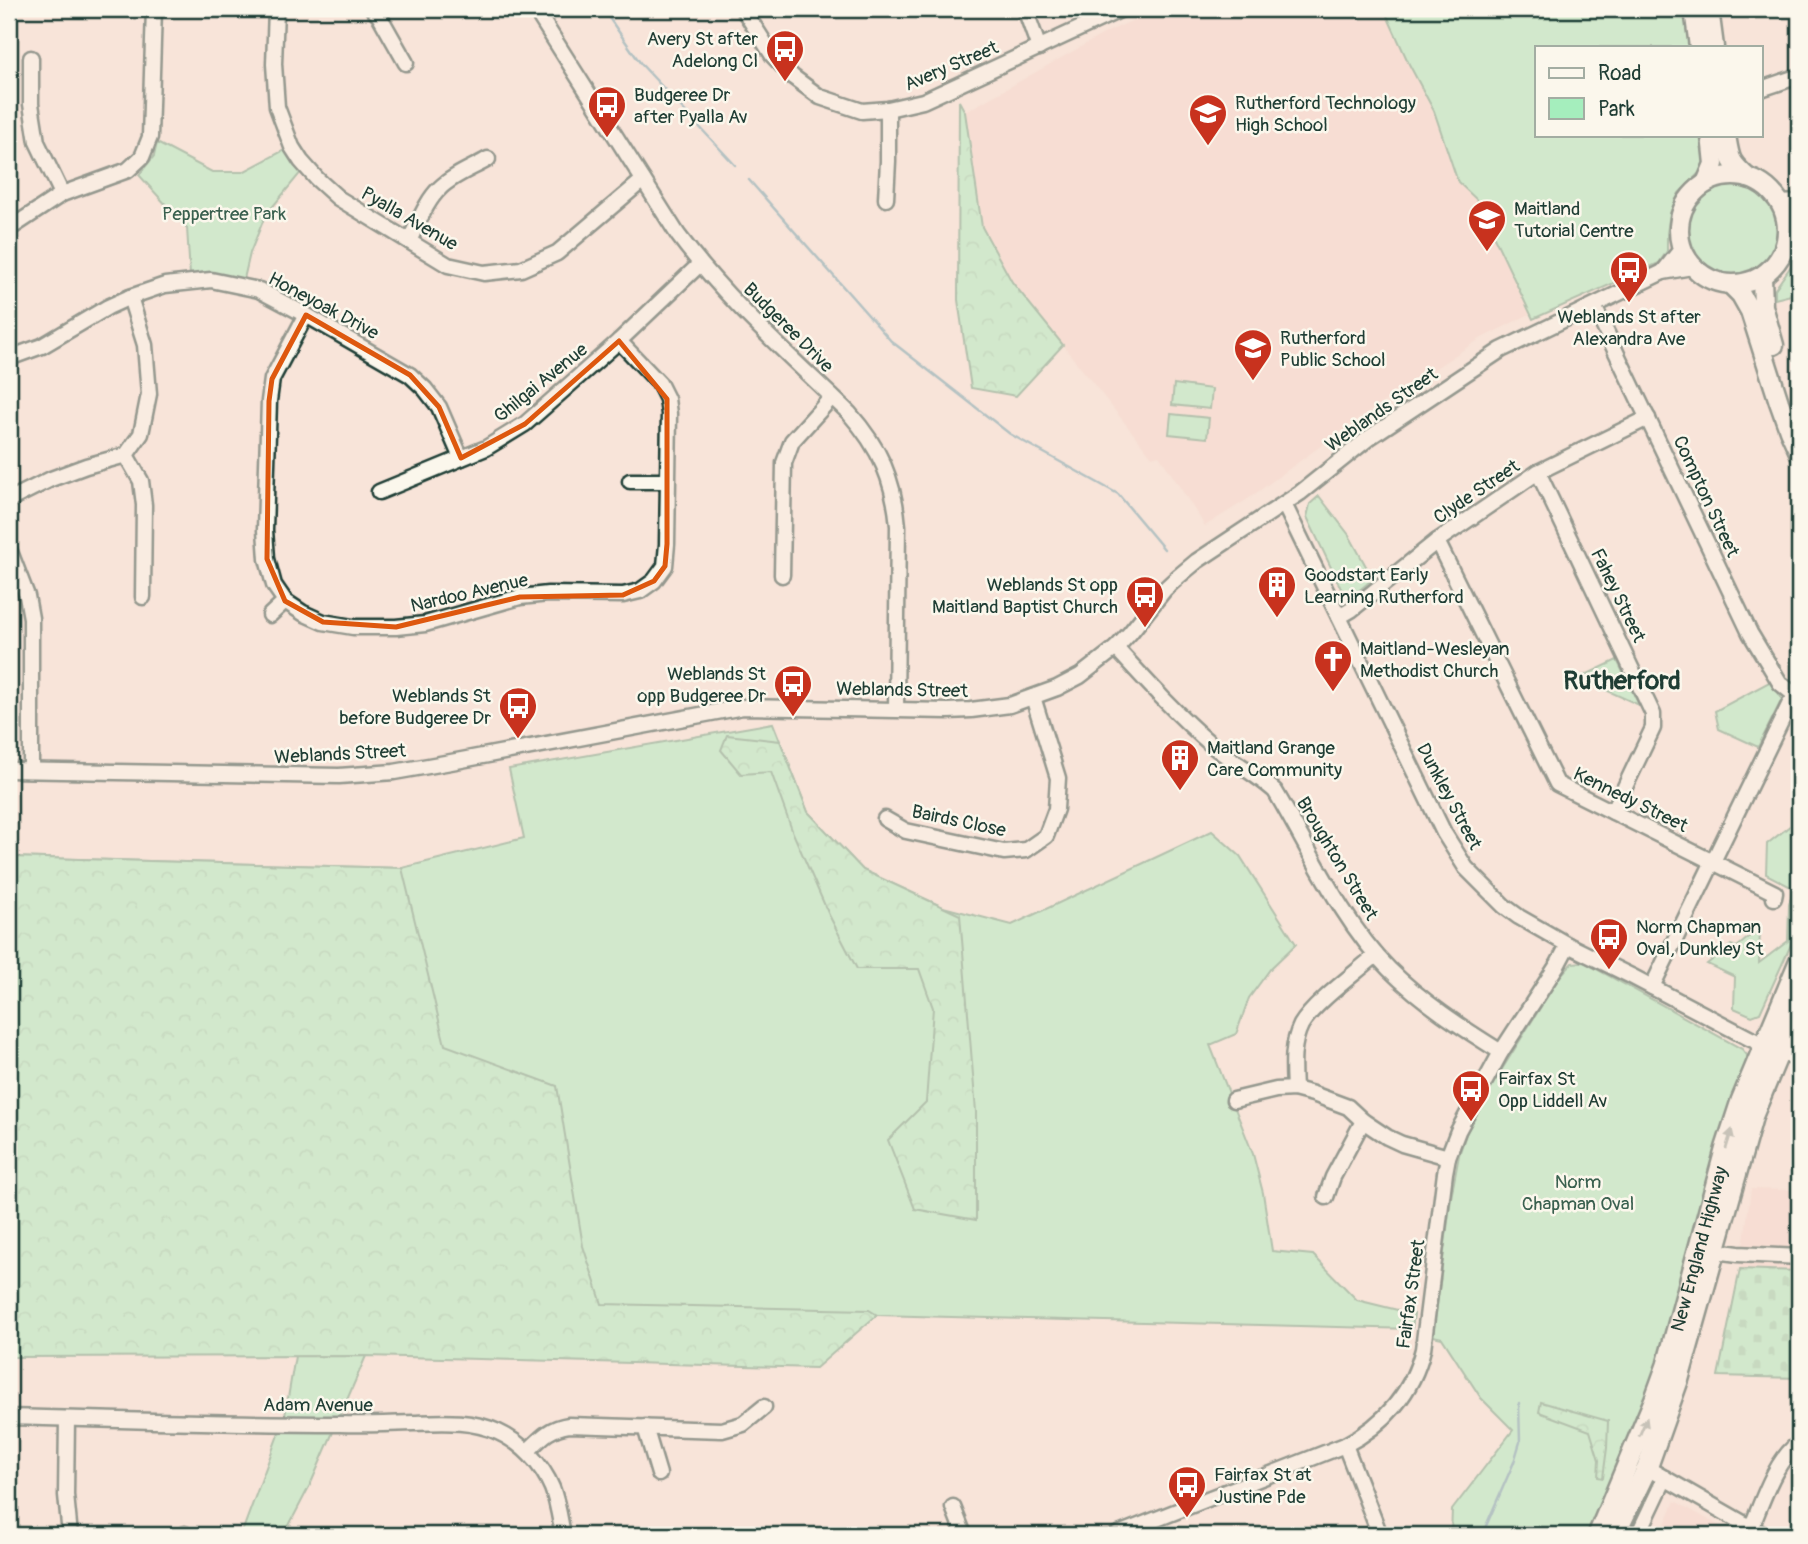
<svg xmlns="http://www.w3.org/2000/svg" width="1808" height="1544" font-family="Pangolin,sans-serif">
  <defs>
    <pattern id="forest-crowns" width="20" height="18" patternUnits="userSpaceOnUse" patternTransform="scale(1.75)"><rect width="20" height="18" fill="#a5eebd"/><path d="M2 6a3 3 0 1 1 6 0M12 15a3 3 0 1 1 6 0" fill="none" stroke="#8ecda3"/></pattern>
    <pattern id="cemetery-stones" width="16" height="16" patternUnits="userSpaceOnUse" patternTransform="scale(1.75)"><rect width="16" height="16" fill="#a5eebd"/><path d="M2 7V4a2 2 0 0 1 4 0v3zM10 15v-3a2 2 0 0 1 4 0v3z" fill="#8ecda3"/></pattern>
  </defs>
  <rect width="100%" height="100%" fill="#f8e4d9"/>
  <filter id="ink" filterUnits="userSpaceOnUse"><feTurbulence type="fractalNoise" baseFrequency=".0143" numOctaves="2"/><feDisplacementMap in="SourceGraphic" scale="14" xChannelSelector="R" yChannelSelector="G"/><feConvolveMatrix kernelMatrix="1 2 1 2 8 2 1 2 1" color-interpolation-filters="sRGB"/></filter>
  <g filter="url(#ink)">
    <g fill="#f6d6cc">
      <path d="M 1158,9 L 1384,9 L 1409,64 L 1434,111 L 1458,182 L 1476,199 L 1530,314 L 1480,339 L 1358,419 L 1248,499 L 1205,526 L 1159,455 L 1152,457 L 1012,282 L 982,226 L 965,112 L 1107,32 Z"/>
      <path d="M 1751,1189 L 1799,1190 L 1799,1271 L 1740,1269 Z"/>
      <path d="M 1675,1501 L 1736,1535 L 1660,1535 Z"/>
    </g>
    <g fill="#a5eebd" stroke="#629678" stroke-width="2">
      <path d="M 1384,9 L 1684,9 L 1689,47 L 1537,47 L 1537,135 L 1700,135 L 1704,162 L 1700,172 L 1679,193 L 1670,213 L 1667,233 L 1667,251 L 1659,263 L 1533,319 L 1476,199 L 1458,182 L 1434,111 L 1409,64 Z"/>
      <path d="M 157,143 L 212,172 L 243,172 L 288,148 L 302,171 L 265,216 L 250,253 L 244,279 L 218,274 L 190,275 L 187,228 L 139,175 L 154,156 Z"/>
      <circle cx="1733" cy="232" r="49"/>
      <path d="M 1799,245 L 1799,293 L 1775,299 L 1775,289 L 1791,266 Z"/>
      <path d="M 1174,384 L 1212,389 L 1210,409 L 1172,405 Z"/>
      <path d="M 1171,414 L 1209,418 L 1207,438 L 1169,434 Z"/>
      <path d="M 1319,496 L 1349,535 L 1373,579 L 1351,597 L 1344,595 L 1307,517 L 1310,504 Z"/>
      <path d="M 1617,660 L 1639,705 L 1579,678 Z"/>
      <path d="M 1771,681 L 1782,699 L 1758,747 L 1719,729 L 1715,711 Z"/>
      <path d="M 773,723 L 808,812 L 863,870 L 943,907 L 1012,925 L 1212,831 L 1240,856 L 1296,944 L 1271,968 L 1249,998 L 1236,1034 L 1210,1045 L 1253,1154 L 1263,1193 L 1272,1251 L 1313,1255 L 1357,1300 L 1414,1314 L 1412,1329 L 877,1315 L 9,1287 L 9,857 L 402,868 L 524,838 L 509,769 Z"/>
      <path d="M 1799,787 L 1799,927 L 1760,1013 L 1752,1016 L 1734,1008 L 1735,977 L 1707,964 L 1731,945 L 1737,947 L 1760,928 L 1759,963 L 1788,941 L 1789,905 L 1793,888 L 1766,874 L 1767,844 L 1791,825 L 1791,794 Z"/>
      <path d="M 1584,962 L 1742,1049 L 1747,1055 L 1747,1062 L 1709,1181 L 1649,1394 L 1590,1535 L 1451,1535 L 1452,1510 L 1513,1430 L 1481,1398 L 1442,1338 L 1433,1336 L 1451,1198 L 1459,1155 L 1467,1131 L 1489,1090 L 1560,976 L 1572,963 Z"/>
      <path d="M 295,1356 L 366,1356 L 311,1483 L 284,1535 L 241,1535 L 285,1416 Z"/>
    </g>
    <g fill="url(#forest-crowns)" stroke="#629678" stroke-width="2">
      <path d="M 959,101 L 965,112 L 982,227 L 1012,282 L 1063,345 L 1016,396 L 971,388 L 958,300 Z"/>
      <path d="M 727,735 L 780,741 L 808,812 L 863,870 L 960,915 L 976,1112 L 976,1220 L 915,1209 L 888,1140 L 926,1102 L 933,1008 L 919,969 L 857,969 L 829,915 L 793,833 L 771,772 L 741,774 L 721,750 Z"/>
      <path d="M 9,857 L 402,868 L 445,1045 L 557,1086 L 583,1246 L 602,1304 L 869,1310 L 877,1315 L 816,1368 L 366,1356 L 9,1357 Z"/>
      <path d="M 1541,1402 L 1608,1421 L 1607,1448 L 1603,1478 L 1598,1477 L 1599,1460 L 1590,1431 L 1539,1412 Z"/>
    </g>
    <path fill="url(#cemetery-stones)" stroke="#629678" stroke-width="2" d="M 1740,1269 L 1799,1271 L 1799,1378 L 1718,1376 Z"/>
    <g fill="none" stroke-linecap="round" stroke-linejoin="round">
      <g stroke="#6499a7" stroke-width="2.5">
        <path d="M 603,9 L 641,64 L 735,165"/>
        <path d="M 749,180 L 891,341 L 1010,434 L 1118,494 L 1164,549"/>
        <path d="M 1482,1535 L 1514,1462 L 1520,1442 L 1519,1403"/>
      </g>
      <defs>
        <g id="minor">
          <path d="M 276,9 L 274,64 L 277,107 L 292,147 L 301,161 L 317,179 L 338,198 L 448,265 L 484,273 L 521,269 L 557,253 L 643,180"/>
          <path d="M 373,9 L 380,17 L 406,63"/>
          <path d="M 535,9 L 678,235 C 727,301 790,356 849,413 C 880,448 894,480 898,526 L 896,709"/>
          <path d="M 743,9 L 773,56 L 793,77 L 820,97 L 862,111 L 888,109 L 923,101 L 1122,9"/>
          <path d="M 1025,9 L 1039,48"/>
          <path d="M 31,58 L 31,104 L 37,142 L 62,194"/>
          <path d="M 1761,89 L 1799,76"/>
          <path d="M 886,199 L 888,161 L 888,109"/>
          <path d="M 1780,203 L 1799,202"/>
          <path d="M 9,229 L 62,194 L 128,170 L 142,157 L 150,137 L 154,9"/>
          <path d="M 1787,231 L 1799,218"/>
          <path d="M 409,241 C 418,224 426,201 440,188 C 453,175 473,168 488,159"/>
          <path d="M 1663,272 L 1682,248"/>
          <path d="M 1594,306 L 1750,633 L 1780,683 L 1795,695"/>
          <path d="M 306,315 L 272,379 L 269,401 L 265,530 L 267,559 L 274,585 L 285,601 L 303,613 L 323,622 L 353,627 L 396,627 L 425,624 L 520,597 L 548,594 L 623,595 L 640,591 L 654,581 L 665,566 L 667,544 L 669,414 L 667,399 L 659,383 L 619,341"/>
          <path d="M 9,358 L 42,346 L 108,307 L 130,297 L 165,285 L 211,280 L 259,290 L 306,315 L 410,375 L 425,389 L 439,407 L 461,458"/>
          <path d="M 126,455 L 141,481 L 144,505 L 143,597"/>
          <path d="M 1538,472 L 1653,714 L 1653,728 L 1613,812"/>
          <path d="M 630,481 L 667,481"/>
          <path d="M 379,492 L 486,448 L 525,424 L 619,341 L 700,264"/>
          <path d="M 9,500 L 51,479 L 86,466 L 126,455 L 141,434 L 149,394 L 145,345 L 130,297"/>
          <path d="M 1284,504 L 1444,833 L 1466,868 L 1504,906 L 1519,917 L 1568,945 L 1631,976 L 1749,1038 L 1799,1060"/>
          <path d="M 1437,541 L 1557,784 L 1775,893 L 1774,898"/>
          <path d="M 9,549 L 27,596 L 31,618 L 31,770"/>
          <path d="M 782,575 L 784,463 L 792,441 L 832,397"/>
          <path d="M 270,615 L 285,601"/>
          <path d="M 1339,617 L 1351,610 L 1437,541 L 1538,472 L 1648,418"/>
          <path d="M 1116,648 C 1147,682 1178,716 1213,746 C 1233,762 1256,774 1275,791 C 1309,848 1342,922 1389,969 C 1422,1002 1461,1027 1501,1052"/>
          <path d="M 9,770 L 339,776 L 394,772 L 451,762 L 743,707 L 948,711 L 971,710 L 1010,705 L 1057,688 L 1080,676 L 1116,648 L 1130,633 L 1165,589 L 1179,576 L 1197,561 L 1300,493 L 1370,437 L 1501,350 L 1663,272 L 1692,267"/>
          <path d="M 885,819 L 906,831 L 1004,852 L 1026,850 L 1046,836 L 1056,809 L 1058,778 L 1033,697"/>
          <path d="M 1652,987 L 1789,705 L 1799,692"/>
          <path d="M 1294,1089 C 1293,1068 1291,1045 1301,1025 C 1313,1004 1357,972 1376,955"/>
          <path d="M 1234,1100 L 1276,1090 L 1294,1089 L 1313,1094 L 1348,1107 L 1363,1121 L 1387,1137 L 1402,1144 L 1448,1157"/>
          <path d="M 1326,1197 L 1333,1177 L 1363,1121"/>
          <path d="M 1716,1251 L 1738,1254 L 1799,1257"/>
          <path d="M 9,1417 C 119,1420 229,1424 340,1424 C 364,1425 389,1424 414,1423 C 443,1422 471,1420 498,1432 C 522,1443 542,1464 552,1488 C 558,1503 560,1520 563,1535"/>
          <path d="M 67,1419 L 66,1495 L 70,1535"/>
          <path d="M 645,1427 L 659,1474"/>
          <path d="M 1345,1445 L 1380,1535"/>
          <path d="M 528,1451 C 541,1438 549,1428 569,1425 L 722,1430 L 743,1424 L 764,1407"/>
          <path d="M 1647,1468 L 1764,1535"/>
          <path d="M 953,1507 L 964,1535"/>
          <path d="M 1751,1528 C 1763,1500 1775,1460 1799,1443"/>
          <path d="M 185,1535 L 185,1534"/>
          <path d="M 1116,1535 L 1345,1445 C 1384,1425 1413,1392 1423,1349 L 1445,1173 L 1448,1157 L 1458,1131 L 1501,1052 L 1558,964 L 1568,945"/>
          <path d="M 1638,1535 L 1665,1478"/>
        </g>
        <g id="major">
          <path d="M 1694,9 L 1699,47"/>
          <path d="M 1709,9 L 1714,47"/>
          <path d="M 1726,135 C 1730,159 1729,161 1748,178"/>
          <circle cx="1733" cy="230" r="54"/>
          <path d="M 1706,183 L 1714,164 L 1711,135"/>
          <path d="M 1762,277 L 1763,306 L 1774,345"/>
          <path d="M 1731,285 L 1741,295 L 1750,311 L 1779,402 L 1789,430 L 1799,452"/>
        </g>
        <g id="highway">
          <path id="s1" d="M 1598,1535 L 1654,1401 L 1667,1365 L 1726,1147 L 1741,1101 L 1799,962"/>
          <path d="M 1615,1535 L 1647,1468 L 1679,1378 L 1753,1115 L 1799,1004"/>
        </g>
      </defs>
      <use href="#minor" stroke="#1f3d34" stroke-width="19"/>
      <use href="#major" stroke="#1f3d34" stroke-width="23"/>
      <use href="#highway" stroke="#1f3d34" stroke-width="24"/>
      <use href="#minor" stroke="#fbf7ec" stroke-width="14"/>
      <use href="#major" stroke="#fbf7ec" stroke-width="18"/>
      <use href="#highway" stroke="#fbf7ec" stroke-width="19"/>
    </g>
    <defs><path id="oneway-solid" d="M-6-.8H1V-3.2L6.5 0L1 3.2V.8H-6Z" transform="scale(1.75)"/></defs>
    <g fill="#8d9a90">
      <use href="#oneway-solid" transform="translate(1729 1139) rotate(-73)"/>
      <use href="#oneway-solid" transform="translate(1643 1427) rotate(-67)"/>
    </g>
  </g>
  <path d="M0 0H1808V1544H0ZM 306,315 L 410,375 L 439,407 L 461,458 L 525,424 L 619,341 L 667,399 L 667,544 L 665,566 L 654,581 L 623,595 L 520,597 L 396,627 L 323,622 L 285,601 L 267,559 L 269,401 L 272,379 Z" fill="#f8e4d9" fill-opacity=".55" fill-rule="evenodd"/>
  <path fill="none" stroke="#de580e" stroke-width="5" stroke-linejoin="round" d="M 306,315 L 410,375 L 439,407 L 461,458 L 525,424 L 619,341 L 667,399 L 667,544 L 665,566 L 654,581 L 623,595 L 520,597 L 396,627 L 323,622 L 285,601 L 267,559 L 269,401 L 272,379 Z"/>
  <defs>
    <symbol id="bus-pin" viewBox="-11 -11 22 30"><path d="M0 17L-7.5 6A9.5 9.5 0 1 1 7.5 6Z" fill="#c8321e" stroke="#fbf7ec"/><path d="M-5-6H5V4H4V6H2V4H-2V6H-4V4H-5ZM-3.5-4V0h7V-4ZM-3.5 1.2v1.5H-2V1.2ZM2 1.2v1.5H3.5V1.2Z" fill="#fff"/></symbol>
    <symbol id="school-pin" viewBox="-11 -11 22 30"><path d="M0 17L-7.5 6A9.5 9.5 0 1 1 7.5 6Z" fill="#c8321e" stroke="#fbf7ec"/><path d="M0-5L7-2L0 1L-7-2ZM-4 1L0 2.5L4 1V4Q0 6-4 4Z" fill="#fff"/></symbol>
    <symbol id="building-pin" viewBox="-11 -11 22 30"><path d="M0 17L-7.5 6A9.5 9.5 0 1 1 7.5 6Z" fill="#c8321e" stroke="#fbf7ec"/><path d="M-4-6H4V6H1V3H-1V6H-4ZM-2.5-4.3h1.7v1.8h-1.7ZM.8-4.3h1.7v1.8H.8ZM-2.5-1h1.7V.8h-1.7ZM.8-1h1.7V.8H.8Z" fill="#fff"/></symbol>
    <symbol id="church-pin" viewBox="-11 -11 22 30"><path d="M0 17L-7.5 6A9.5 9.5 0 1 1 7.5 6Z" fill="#c8321e" stroke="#fbf7ec"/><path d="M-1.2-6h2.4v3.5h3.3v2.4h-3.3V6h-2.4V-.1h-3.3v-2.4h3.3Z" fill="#fff"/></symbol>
  </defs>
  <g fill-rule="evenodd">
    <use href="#bus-pin" x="763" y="27" width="44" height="60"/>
    <use href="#bus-pin" x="585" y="83" width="44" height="60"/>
    <use href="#school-pin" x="1186" y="91" width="44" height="60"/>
    <use href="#school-pin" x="1465" y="197" width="44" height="60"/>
    <use href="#bus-pin" x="1607" y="248" width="44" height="60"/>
    <use href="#school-pin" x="1231" y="326" width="44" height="60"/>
    <use href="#building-pin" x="1255" y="563" width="44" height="60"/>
    <use href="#bus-pin" x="1123" y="573" width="44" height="60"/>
    <use href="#church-pin" x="1311" y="637" width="44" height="60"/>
    <use href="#bus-pin" x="771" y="662" width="44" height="60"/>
    <use href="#bus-pin" x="496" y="684" width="44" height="60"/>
    <use href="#building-pin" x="1158" y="736" width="44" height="60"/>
    <use href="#bus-pin" x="1587" y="915" width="44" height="60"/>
    <use href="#bus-pin" x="1449" y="1067" width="44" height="60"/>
    <use href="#bus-pin" x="1165" y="1463" width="44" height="60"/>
  </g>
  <g text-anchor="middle" stroke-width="5" stroke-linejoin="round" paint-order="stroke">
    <g font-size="19" fill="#1f3d34" stroke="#fbf7ec" text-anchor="start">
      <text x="758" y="45" text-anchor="end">Avery St after<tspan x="758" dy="22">Adelong Cl</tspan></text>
      <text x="634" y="101">Budgeree Dr<tspan x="634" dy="22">after Pyalla Av</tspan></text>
      <text x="1235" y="109">Rutherford Technology<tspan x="1235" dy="22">High School</tspan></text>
      <text x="1514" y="215">Maitland<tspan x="1514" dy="22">Tutorial Centre</tspan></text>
      <text x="1629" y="323" text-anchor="middle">Weblands St after<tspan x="1629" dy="22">Alexandra Ave</tspan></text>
      <text x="1280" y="344">Rutherford<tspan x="1280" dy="22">Public School</tspan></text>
      <text x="1304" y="581">Goodstart Early<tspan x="1304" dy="22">Learning Rutherford</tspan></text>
      <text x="1118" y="591" text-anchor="end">Weblands St opp<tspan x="1118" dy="22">Maitland Baptist Church</tspan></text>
      <text x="1360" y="655">Maitland-Wesleyan<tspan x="1360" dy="22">Methodist Church</tspan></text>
      <text x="766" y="680" text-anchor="end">Weblands St<tspan x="766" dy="22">opp Budgeree Dr</tspan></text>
      <text x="491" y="702" text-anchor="end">Weblands St<tspan x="491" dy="22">before Budgeree Dr</tspan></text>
      <text x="1207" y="754">Maitland Grange<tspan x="1207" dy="22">Care Community</tspan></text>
      <text x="1636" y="933">Norm Chapman<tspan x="1636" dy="22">Oval, Dunkley St</tspan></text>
      <text x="1498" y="1085">Fairfax St<tspan x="1498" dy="22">Opp Liddell Av</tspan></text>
      <text x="1214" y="1481">Fairfax St at<tspan x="1214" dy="22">Justine Pde</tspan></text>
    </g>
    <g font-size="19" fill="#1f3d34" stroke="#fbf7ec">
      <text transform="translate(951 65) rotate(-23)" y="7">Avery Street</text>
      <text transform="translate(410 218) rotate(30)" y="7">Pyalla Avenue</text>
      <text transform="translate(324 305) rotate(28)" y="7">Honeyoak Drive</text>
      <text transform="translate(789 327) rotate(45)" y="7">Budgeree Drive</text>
      <text transform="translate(540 382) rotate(-39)" y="7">Ghilgai Avenue</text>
      <text transform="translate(1381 409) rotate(-35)" y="7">Weblands Street</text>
      <text transform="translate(1476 491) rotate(-34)" y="7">Clyde Street</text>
      <text transform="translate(1707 496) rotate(65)" y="7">Compton Street</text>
      <text transform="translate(469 592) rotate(-13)" y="7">Nardoo Avenue</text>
      <text transform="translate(1619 595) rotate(64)" y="7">Fahey Street</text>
      <text transform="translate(902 689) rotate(1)" y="7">Weblands Street</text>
      <text transform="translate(340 753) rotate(-3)" y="7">Weblands Street</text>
      <text transform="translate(1450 796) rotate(62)" y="7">Dunkley Street</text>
      <text transform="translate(1631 799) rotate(26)" y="7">Kennedy Street</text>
      <text transform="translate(959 820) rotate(12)" y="7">Bairds Close</text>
      <text transform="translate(1338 858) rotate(59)" y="7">Broughton Street</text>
      <text dy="7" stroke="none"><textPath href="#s1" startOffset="304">New England Highway</textPath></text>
      <text transform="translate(1410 1294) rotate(-82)" y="7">Fairfax Street</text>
      <text x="318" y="1411">Adam Avenue</text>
    </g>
    <g font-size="19" fill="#3a604f" stroke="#fbf7ec">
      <text x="224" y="220">Peppertree Park</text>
      <text x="1578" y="1188">Norm<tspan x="1578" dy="22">Chapman Oval</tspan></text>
    </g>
    <g font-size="26" font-weight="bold" fill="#1f3d34" stroke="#fbf7ec">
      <text x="1622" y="689">Rutherford</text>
    </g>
  </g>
  <rect width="1808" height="1544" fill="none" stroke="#fbf7ec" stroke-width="35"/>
  <rect x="18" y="18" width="1773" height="1509" fill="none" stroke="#1f3d34" stroke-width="2.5" filter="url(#ink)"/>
  <rect x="1535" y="46" width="228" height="91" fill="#fbf7ec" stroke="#a3ada2" stroke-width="2"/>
  <rect x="1549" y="68" width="35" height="10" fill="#fbf7ec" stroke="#a3ada2" stroke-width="2"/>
  <text x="1598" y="80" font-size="21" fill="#1f3d34">Road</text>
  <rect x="1549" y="98" width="35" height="21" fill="#a5eebd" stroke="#a3ada2" stroke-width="2"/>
  <text x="1598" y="116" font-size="21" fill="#1f3d34">Park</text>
</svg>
